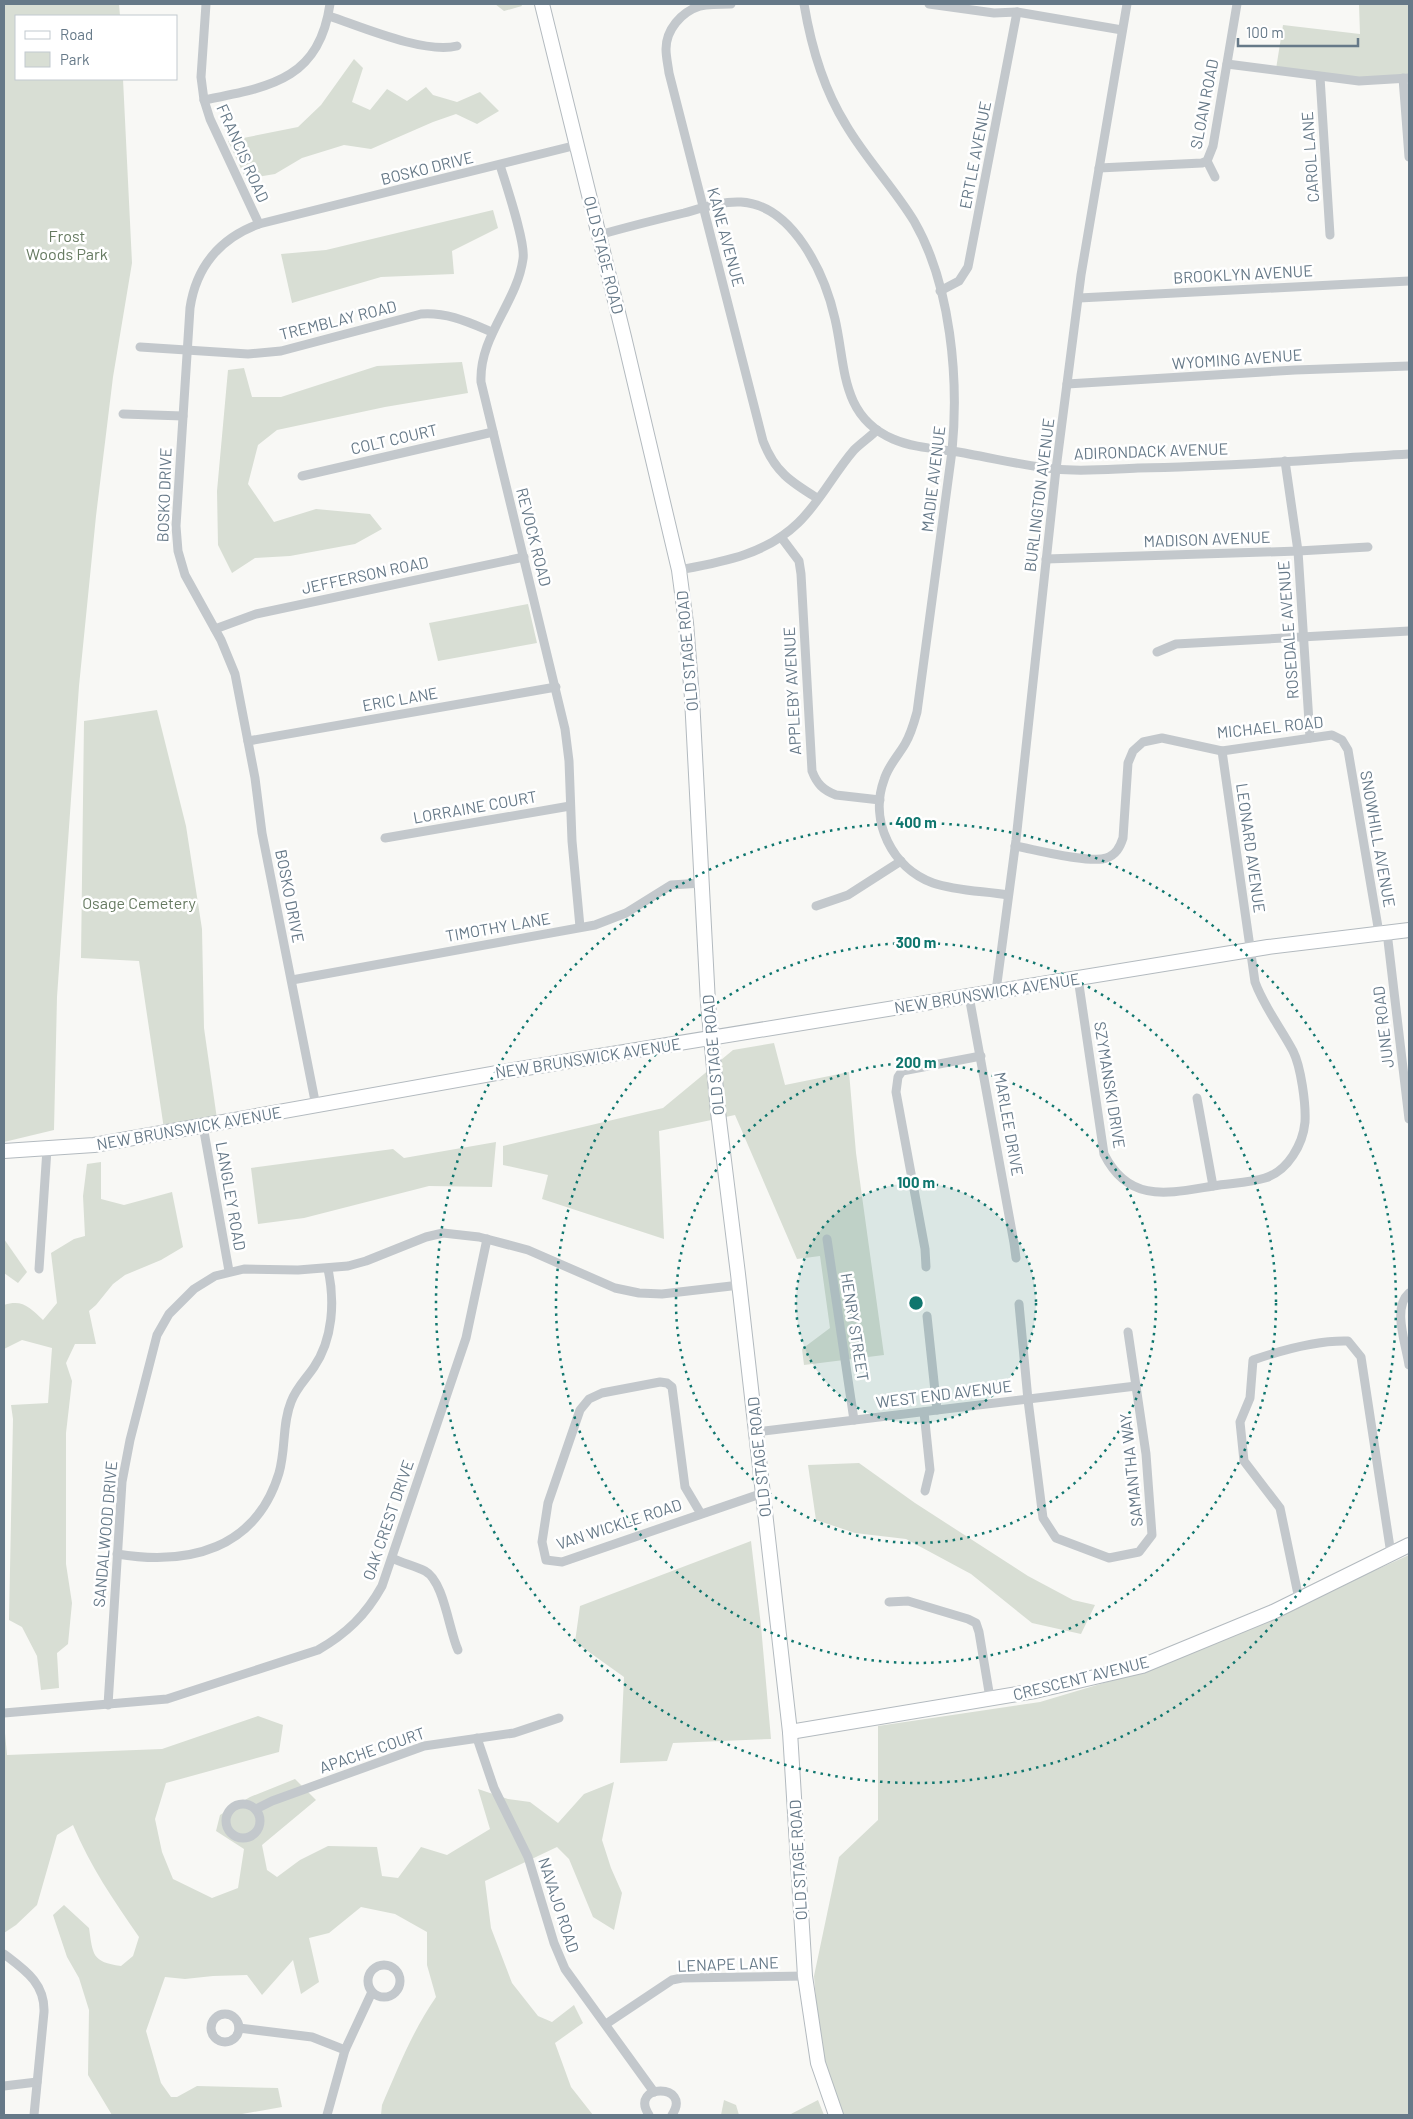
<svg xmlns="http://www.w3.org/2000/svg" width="1413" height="2119" font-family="Barlow,sans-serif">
  <rect width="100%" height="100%" fill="#f8f8f5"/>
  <g fill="#d8ded4">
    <path d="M 4,4 L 119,4 L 120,16 L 16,16 L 16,79 L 123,79 L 132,263 L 113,377 L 96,516 L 79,686 L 57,997 L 54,1130 L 4,1142 Z"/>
    <path d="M 495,4 L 521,4 L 522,6 L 504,11 Z"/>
    <path d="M 1359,4 L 1409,4 L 1409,75 L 1354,79 L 1276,69 L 1283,25 L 1360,34 Z"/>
    <path d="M 354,59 L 363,68 L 352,102 L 370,110 L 387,89 L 407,101 L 426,87 L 433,95 L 457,102 L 480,92 L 499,111 L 477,124 L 456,114 L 433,122 L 371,149 L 344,145 L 302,158 L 275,174 L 246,179 L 228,141 L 298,127 L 321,105 Z"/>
    <path d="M 493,210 L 498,228 L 452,251 L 454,274 L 381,277 L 292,303 L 281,254 L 326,250 Z"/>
    <path d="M 462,362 L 468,393 L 385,407 L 277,430 L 258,445 L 248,484 L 274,522 L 316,509 L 370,514 L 382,529 L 355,544 L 290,556 L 255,558 L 232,573 L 218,545 L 217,491 L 228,370 L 244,368 L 252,397 L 281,397 L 377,366 Z"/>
    <path d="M 528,604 L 537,643 L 438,661 L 429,623 Z"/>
    <path d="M 157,710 L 186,826 L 202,929 L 204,1028 L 217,1119 L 164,1129 L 139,961 L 81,958 L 84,721 Z"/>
    <path d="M 774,1043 L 785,1085 L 849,1072 L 856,1153 L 884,1355 L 804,1365 L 802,1349 L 830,1328 L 820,1256 L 797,1259 L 735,1115 L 659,1131 L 664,1239 L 542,1199 L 548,1175 L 503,1165 L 503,1146 L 663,1108 L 733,1050 Z"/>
    <path d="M 496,1142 L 492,1187 L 429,1186 L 304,1218 L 258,1224 L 251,1168 L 393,1149 L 404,1158 Z"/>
    <path d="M 101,1162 L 101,1199 L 124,1205 L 172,1192 L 183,1247 L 161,1260 L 125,1275 L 113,1284 L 96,1305 L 89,1311 L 96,1344 L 75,1344 L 66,1363 L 72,1381 L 66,1433 L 66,1564 L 72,1603 L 68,1644 L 57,1653 L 59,1688 L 41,1690 L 37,1656 L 22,1627 L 9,1620 L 13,1419 L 11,1405 L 48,1403 L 52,1348 L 22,1340 L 4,1349 L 4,1305 C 23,1299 30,1308 43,1320 L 57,1303 L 51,1253 L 74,1239 L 85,1236 L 83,1196 L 87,1164 Z"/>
    <path d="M 4,1239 L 27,1272 L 18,1283 L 4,1273 Z"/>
    <path d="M 859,1463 L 915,1503 L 1028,1576 L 1073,1600 L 1095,1605 L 1081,1634 L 1032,1623 L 971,1574 L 906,1539 L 855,1533 L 816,1520 L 808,1465 Z"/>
    <path d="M 751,1541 L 761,1626 L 771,1739 L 673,1743 L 667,1761 L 620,1763 L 624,1677 L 575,1642 L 580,1606 Z"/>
    <path d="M 1409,1555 L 1409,2115 L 842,2115 L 828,2075 L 819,2038 L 814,1976 L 839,1857 L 878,1820 L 878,1726 L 1040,1702 L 1164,1665 Z"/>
    <path d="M 258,1716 L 283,1725 L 279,1752 L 166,1783 L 155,1819 L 162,1852 L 173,1879 L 212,1898 L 238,1888 L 244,1849 L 216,1831 L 220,1815 L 250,1797 L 295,1779 L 316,1800 L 262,1845 L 267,1870 L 277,1877 L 300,1860 L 328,1846 L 377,1847 L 382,1876 L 398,1878 L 421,1847 L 447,1855 L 490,1829 L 478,1789 L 508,1799 L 530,1802 L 558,1823 L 584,1794 L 614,1782 L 602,1840 L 611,1868 L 622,1893 L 614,1930 L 593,1917 L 569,1859 L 557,1847 L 485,1881 L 491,1928 L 512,1983 L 538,2016 L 552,2022 L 574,2005 L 583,2023 L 555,2043 L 571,2087 L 593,2115 L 381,2115 L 382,2105 C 399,2066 412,2032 436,1997 L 427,1965 L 427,1932 L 395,1914 L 361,1907 L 329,1933 L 309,1938 L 319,1982 L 301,1994 L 293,1960 L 262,1995 L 247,1975 L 213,1976 L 185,1979 L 165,1977 L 146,2031 L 161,2083 L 171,2097 L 177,2097 L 197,2086 L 278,2088 L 282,2107 L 242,2114 L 242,2115 L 112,2115 L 88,2075 L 89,2010 L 79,1978 L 67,1957 L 53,1915 L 64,1905 L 89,1928 C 93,1955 92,1962 121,1966 L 133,1956 L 139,1937 C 114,1901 90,1866 73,1825 L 57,1835 L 37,1905 L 16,1925 L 4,1933 L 4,1733 L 5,1733 L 7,1755 L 162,1749 Z"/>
    <path d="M 724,2100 L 736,2105 L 739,2115 L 721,2115 Z"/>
    <path d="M 818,2100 L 824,2115 L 789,2115 Z"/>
  </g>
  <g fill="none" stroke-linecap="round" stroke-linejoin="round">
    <defs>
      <g id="secondary">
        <path d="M 542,4 L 624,337 L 679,570 L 686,623 L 692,698 L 708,1003 L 718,1112 L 738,1274 L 790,1732 L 805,1976 L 818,2063 L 836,2115"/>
        <path d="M 4,1151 L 94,1145 L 514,1070 L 1268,947 L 1409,930"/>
        <path d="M 790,1732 L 1035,1691 L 1142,1666 L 1273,1612 L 1409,1545"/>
      </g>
    </defs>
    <use href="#secondary" stroke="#b3babf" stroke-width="16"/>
    <g stroke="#c3c8cc" stroke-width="9">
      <path d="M 206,4 L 201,77 L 204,100 L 210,119 L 259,224"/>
      <path d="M 731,4 C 721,4 710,4 700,6 C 681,12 666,30 666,49 C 666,57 668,65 669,73 L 763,441 C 775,472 791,482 817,498"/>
      <path d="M 804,4 C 811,46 823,88 846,125 C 866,159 894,188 914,221 C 951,285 959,379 952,451 L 917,712 C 914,723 911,734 905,744 C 898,756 888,766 884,780 C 869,821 892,868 933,883 C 956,891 984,891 1008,895"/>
      <path d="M 929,4 L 994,13 L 1017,12 L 1122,30"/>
      <path d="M 329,16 C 362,27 424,54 457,46"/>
      <path d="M 1227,64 L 1359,81 L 1409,78"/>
      <path d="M 1320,77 L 1330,235"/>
      <path d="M 1403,78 L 1409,157"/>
      <path d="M 204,100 C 268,87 319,81 330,4"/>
      <path d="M 1207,161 L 1215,177"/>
      <path d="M 500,165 C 506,185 526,243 523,259 C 517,303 479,336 481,382 L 565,729 L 569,761 L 572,841 L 580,927"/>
      <path d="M 1099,168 L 1202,163 L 1207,161 L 1213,146 L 1237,4"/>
      <path d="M 599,235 C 627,227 655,220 684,213 C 702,208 722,201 741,202 C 793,205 825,274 835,319 C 846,366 840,416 893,439 C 916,449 944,449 969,454 C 997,459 1026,466 1055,469 C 1082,472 1111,469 1138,468 C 1228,467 1319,459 1409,454"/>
      <path d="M 940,291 L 959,281 L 968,267 L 1017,12"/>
      <path d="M 1079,298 L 1409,281"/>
      <path d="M 140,347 L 248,354 L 281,351 L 421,314 C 447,312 468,322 492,332"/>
      <path d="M 1067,384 L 1295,370 L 1409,366"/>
      <path d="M 123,414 L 183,416"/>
      <path d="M 1285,461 L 1298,551 L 1310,738"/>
      <path d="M 302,476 L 493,432"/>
      <path d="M 781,537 L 799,561 L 801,574 L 812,771 C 817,784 823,790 836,795 L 880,800"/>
      <path d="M 1046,559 L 1298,551 L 1368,547"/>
      <path d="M 679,570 C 722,562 765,555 798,523 C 820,502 834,473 854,450 C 861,443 870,437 877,430"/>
      <path d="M 215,629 L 256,614 L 524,557"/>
      <path d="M 1157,652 L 1176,644 L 1409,631"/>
      <path d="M 248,741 L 556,687"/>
      <path d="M 385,838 L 570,806"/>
      <path d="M 1015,846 C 1033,849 1091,864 1106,858 C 1116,855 1120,847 1123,838 L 1128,763 L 1133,751 L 1143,742 L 1162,738 L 1222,751 L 1332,735 L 1342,740 L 1348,750 L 1379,933"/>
      <path d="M 816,906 L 848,895 L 901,861"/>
      <path d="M 1387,932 L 1409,1119"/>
      <path d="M 1078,978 L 1104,1154 C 1129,1204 1169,1193 1213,1186 C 1230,1183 1249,1183 1265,1178 C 1288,1171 1303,1144 1305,1122 C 1306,1104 1301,1067 1293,1051 C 1281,1028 1264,1007 1255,982 L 1222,751"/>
      <path d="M 292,980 L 595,925 L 626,913 L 671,885 L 702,883"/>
      <path d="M 996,991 L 1016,840 L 1056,469 L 1081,275 L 1127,4"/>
      <path d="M 969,996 L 1014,1243 L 1016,1258"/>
      <path d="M 1197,1098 L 1213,1186"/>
      <path d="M 316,1106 L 262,833 L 255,778 L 235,674 L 221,640 L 185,575 L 178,551 L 176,526 L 190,308 C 196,267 220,238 259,224 L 577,145"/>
      <path d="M 203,1126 L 229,1271"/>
      <path d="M 827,1239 L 854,1420"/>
      <path d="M 926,1267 L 925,1249 L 896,1092 L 898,1077 L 902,1071 L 981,1056"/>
      <path d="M 39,1269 L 47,1149"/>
      <path d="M 1409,1293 C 1392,1308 1406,1344 1409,1365"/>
      <path d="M 1019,1304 L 1028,1400 L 1043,1518 L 1056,1538 L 1109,1558 L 1139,1552 L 1152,1535 L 1146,1454 L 1128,1332"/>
      <path d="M 927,1316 L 937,1410"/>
      <path d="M 924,1412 L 930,1470 L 925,1491"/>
      <path d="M 756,1432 L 1136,1386"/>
      <path d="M 701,1514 L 685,1487 L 672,1387 L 667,1383 L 660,1382 L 602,1393 L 589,1399 L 580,1410 L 548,1503 L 542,1542 L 546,1560 L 562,1562 L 763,1493"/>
      <path d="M 117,1554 C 189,1566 256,1549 279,1473 C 286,1449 282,1424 291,1402 C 296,1388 306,1379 314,1367 C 333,1339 335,1301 328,1269"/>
      <path d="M 392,1558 C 402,1563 415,1566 425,1571 C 444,1581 449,1631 458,1650"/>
      <path d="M 1299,1599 L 1280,1508 L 1244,1461 L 1240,1422 L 1250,1398 L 1253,1360 C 1282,1350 1316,1340 1348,1341 L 1361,1357 L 1391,1554"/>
      <path d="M 889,1602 L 908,1601 L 968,1619 L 976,1623 L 979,1632 L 990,1698"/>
      <path d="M 108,1705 L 122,1482 L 130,1440 L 157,1335 L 169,1314 L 194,1289 L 215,1276 L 244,1269 L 298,1270 L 348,1266 L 366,1261 L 426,1237 L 443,1233 L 479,1237 L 528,1250 L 615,1288 L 639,1293 L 662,1294 L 740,1285"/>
      <path d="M 4,1713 L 167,1699 L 318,1650 C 346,1634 366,1615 382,1586 L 466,1338 L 487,1239"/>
      <path d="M 477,1738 L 494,1788 L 528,1857 L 554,1943 L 565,1969 L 654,2092"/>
      <circle cx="243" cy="1821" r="17"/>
      <path d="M 256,1809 L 272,1801 L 424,1746 L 514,1733 L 559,1718"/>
      <path d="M 4,1954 C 25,1970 45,1983 44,2012 L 34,2115"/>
      <circle cx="384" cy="1981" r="16"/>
      <circle cx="225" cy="2028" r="14"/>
      <path d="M 606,2024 L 672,1980 L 682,1978 L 805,1976"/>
      <path d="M 239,2028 L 312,2037 L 345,2050"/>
      <path d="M 4,2086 L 37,2082"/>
      <path d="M 327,2115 L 345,2050 L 372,1992"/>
      <path d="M 649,2115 C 628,2083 693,2083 672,2115"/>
    </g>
    <use href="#secondary" stroke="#fff" stroke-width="14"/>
  </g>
  <circle cx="916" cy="1303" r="120" fill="#0f766e" fill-opacity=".12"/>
  <g fill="none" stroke="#0f766e" stroke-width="2.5" stroke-dasharray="2.5 5">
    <circle cx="916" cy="1303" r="120"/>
    <circle cx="916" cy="1303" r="240"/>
    <circle cx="916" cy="1303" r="360"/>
    <circle cx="916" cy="1303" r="480"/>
  </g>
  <g text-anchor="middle" stroke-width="5" stroke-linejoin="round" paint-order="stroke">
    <g font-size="16" fill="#667988" stroke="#fff">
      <text transform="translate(1204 104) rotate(-79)" y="6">SLOAN ROAD</text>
      <text transform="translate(243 153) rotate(66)" y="6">FRANCIS ROAD</text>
      <text transform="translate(975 155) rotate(-79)" y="6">ERTLE AVENUE</text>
      <text transform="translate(1310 157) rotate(-94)" y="6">CAROL LANE</text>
      <text transform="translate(427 168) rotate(-14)" y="6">BOSKO DRIVE</text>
      <text transform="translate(726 237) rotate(75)" y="6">KANE AVENUE</text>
      <text transform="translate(604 255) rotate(76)" y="6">OLD STAGE ROAD</text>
      <text transform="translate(1243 274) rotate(-3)" y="6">BROOKLYN AVENUE</text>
      <text transform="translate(338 320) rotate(-14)" y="6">TREMBLAY ROAD</text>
      <text transform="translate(1237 359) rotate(-4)" y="6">WYOMING AVENUE</text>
      <text transform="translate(394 439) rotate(-13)" y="6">COLT COURT</text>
      <text transform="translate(1151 451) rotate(-2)" y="6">ADIRONDACK AVENUE</text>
      <text transform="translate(933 479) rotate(-83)" y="6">MADIE AVENUE</text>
      <text transform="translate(164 495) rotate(-88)" y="6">BOSKO DRIVE</text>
      <text transform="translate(1039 495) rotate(-83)" y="6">BURLINGTON AVENUE</text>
      <text transform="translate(534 537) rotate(76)" y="6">REVOCK ROAD</text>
      <text transform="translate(1207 539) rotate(-2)" y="6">MADISON AVENUE</text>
      <text transform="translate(365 575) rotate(-12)" y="6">JEFFERSON ROAD</text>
      <text transform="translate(1288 630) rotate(-94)" y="6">ROSEDALE AVENUE</text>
      <text transform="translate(687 651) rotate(-95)" y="6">OLD STAGE ROAD</text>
      <text transform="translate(792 691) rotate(-93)" y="6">APPLEBY AVENUE</text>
      <text transform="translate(400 699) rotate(-10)" y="6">ERIC LANE</text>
      <text transform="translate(1270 727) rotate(-6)" y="6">MICHAEL ROAD</text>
      <text transform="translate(475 807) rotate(-10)" y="6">LORRAINE COURT</text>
      <text transform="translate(1378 839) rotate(80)" y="6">SNOWHILL AVENUE</text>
      <text transform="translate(1251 848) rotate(82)" y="6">LEONARD AVENUE</text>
      <text transform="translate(290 896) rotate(79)" y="6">BOSKO DRIVE</text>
      <text transform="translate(498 927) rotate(-10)" y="6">TIMOTHY LANE</text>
      <text transform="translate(987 993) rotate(-9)" y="6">NEW BRUNSWICK AVENUE</text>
      <text transform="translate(1383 1027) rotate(-97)" y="6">JUNE ROAD</text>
      <text transform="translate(713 1055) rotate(-95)" y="6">OLD STAGE ROAD</text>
      <text transform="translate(588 1058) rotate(-9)" y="6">NEW BRUNSWICK AVENUE</text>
      <text transform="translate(1110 1085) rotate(81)" y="6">SZYMANSKI DRIVE</text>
      <text transform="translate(1009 1124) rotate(80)" y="6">MARLEE DRIVE</text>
      <text transform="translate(189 1128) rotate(-10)" y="6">NEW BRUNSWICK AVENUE</text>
      <text transform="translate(231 1196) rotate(80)" y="6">LANGLEY ROAD</text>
      <text transform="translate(855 1327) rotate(81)" y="6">HENRY STREET</text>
      <text transform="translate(944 1394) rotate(-7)" y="6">WEST END AVENUE</text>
      <text transform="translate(759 1457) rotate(-96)" y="6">OLD STAGE ROAD</text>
      <text transform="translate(1131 1470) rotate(-96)" y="6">SAMANTHA WAY</text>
      <text transform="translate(388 1520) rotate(-71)" y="6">OAK CREST DRIVE</text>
      <text transform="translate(619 1524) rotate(-18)" y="6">VAN WICKLE ROAD</text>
      <text transform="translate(105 1534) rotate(-85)" y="6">SANDALWOOD DRIVE</text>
      <text transform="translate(1081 1678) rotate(-14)" y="6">CRESCENT AVENUE</text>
      <text transform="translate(372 1750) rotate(-19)" y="6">APACHE COURT</text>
      <text transform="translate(798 1860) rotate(-93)" y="6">OLD STAGE ROAD</text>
      <text transform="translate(559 1905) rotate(72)" y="6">NAVAJO ROAD</text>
      <text transform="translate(728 1964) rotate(-2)" y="6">LENAPE LANE</text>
    </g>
    <g font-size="16" fill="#667a61" stroke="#fff">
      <text x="67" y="242">Frost<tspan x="67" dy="18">Woods Park</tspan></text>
      <text x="139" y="909">Osage Cemetery</text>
    </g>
  </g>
  <circle cx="916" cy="1303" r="8" fill="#0f766e" stroke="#fff" stroke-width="2.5"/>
  <g font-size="15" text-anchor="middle" font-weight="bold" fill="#0f766e" stroke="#fff" stroke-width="5" stroke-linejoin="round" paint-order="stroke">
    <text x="916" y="828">400 m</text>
    <text x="916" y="948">300 m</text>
    <text x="916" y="1068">200 m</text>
    <text x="916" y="1188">100 m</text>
  </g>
  <rect width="1413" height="2119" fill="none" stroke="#667988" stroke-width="10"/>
  <rect x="15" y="15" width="162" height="65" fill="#ffffff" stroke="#c2c9cf"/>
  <rect x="25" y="31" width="25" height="8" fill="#ffffff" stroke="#c2c9cf"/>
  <text x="60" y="40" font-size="15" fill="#667988">Road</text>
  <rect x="25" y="52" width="25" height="15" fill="#d8ded4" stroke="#c2c9cf"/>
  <text x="60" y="65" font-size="15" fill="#667988">Park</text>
  <path d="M1238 38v8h120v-8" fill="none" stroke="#667988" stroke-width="2.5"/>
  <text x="1246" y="38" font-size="15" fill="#667988" stroke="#ffffff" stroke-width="4" paint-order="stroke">100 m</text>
</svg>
